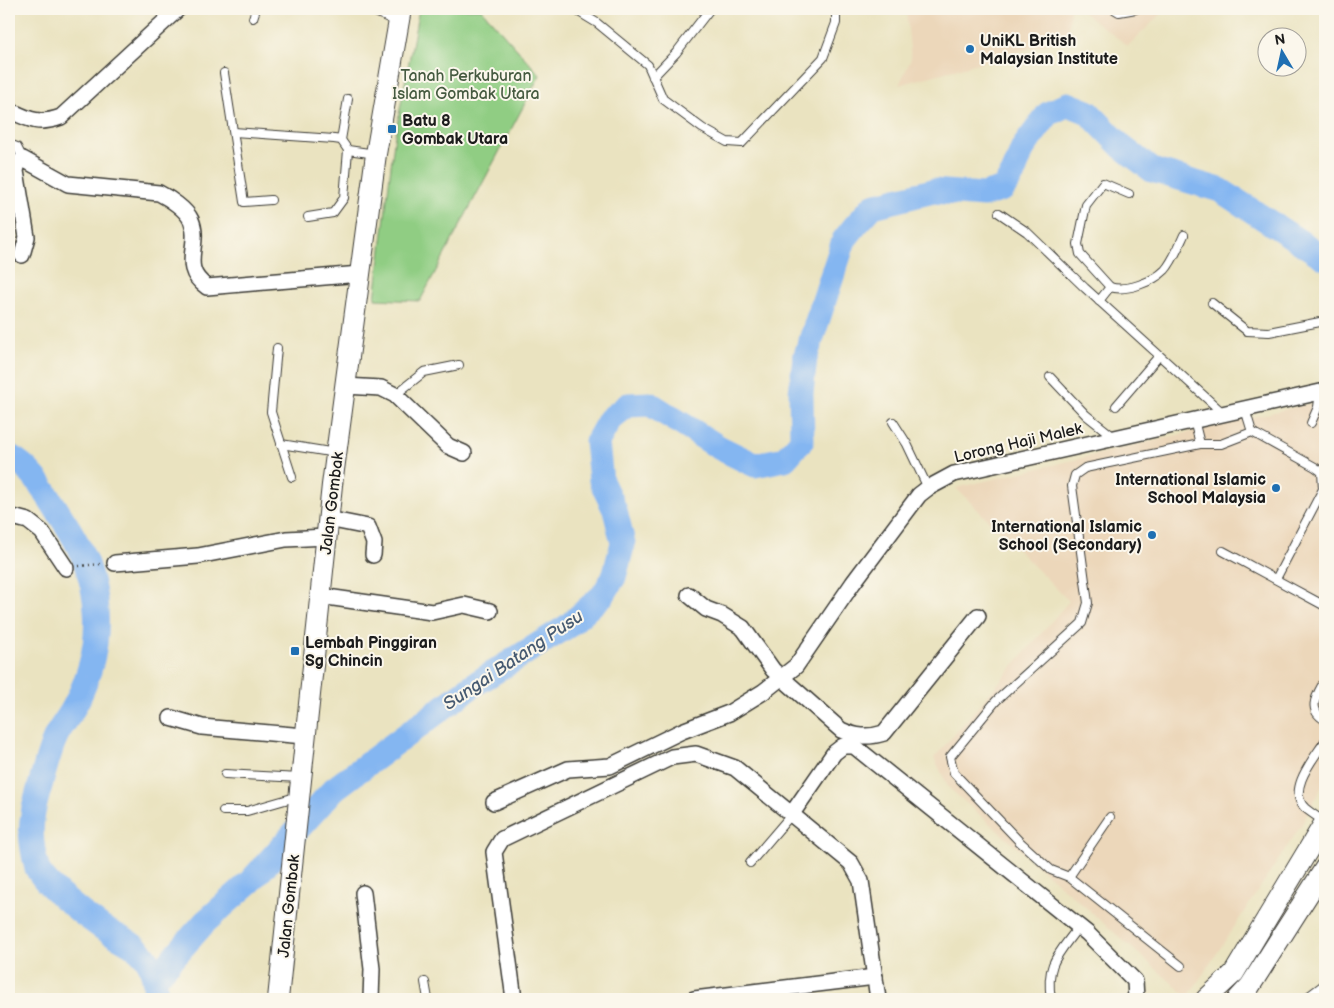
<svg xmlns="http://www.w3.org/2000/svg" width="1334" height="1008" font-family="'Balsamiq Sans',sans-serif">
  <rect width="100%" height="100%" fill="#fbf7ec"/>
  <filter id="ink" filterUnits="userSpaceOnUse"><feTurbulence type="fractalNoise" baseFrequency=".02" numOctaves="2"/><feDisplacementMap in="SourceGraphic" scale="10" xChannelSelector="R" yChannelSelector="G"/><feConvolveMatrix kernelMatrix="1 2 1 2 8 2 1 2 1" color-interpolation-filters="sRGB"/></filter>
  <filter id="wash" filterUnits="userSpaceOnUse"><feTurbulence type="fractalNoise" baseFrequency=".0096" numOctaves="4" result="noise"/><feDisplacementMap in="SourceGraphic" scale="20" xChannelSelector="R" yChannelSelector="G"/><feGaussianBlur stdDeviation="1.12" result="paint"/><feColorMatrix in="noise" values="0 0 0 0 0 0 0 0 0 0 0 0 0 0 0 0 0 1.4 0 .05"/><feComposite in="paint" operator="in"/></filter>
  <g filter="url(#wash)">
    <rect width="100%" height="100%" fill="#eae3c0"/>
    <g fill="#ecd7ba">
      <path d="M 906,9 L 1070,9 L 1068,38 L 899,85 L 911,59 Z"/>
      <path d="M 1079,9 L 1166,9 L 1128,46 Z"/>
      <path d="M 1325,402 L 1325,781 L 1302,824 L 1188,997 L 949,788 L 934,758 L 1069,601 L 956,488 L 1312,403 Z"/>
      <path d="M 1325,967 L 1325,999 L 1301,999 Z"/>
    </g>
    <path fill="#90cd83" stroke="#567450" d="M 419,9 L 481,9 L 540,75 L 420,301 L 375,299 L 394,141 Z"/>
    <g fill="none" stroke-linecap="round" stroke-linejoin="round">
      <g stroke="#84b6f1" stroke-width="25">
        <path d="M 9,456 C 34,469 47,495 62,518 C 103,578 108,643 74,707 C 69,717 61,726 56,736 C 50,749 46,765 42,779 C 36,800 29,820 32,842 C 33,850 35,861 37,868 C 44,885 85,916 101,927 C 117,937 136,943 147,959 C 155,972 155,985 156,999"/>
        <path d="M 155,978 L 205,922 L 250,882 L 334,789 L 472,686 L 568,626 L 603,595 L 614,577 L 623,543 L 615,510 L 601,481 L 597,442 L 610,419 L 628,405 L 650,404 L 720,448 L 755,465 L 785,459 L 802,440 L 801,393 L 805,358 L 844,240 L 855,226 L 873,206 L 933,191 L 983,195 L 1003,189 L 1013,174 L 1023,148 L 1048,114 L 1068,104 L 1088,112 L 1122,147 L 1152,170 L 1220,190 L 1325,258"/>
      </g>
    </g>
  </g>
  <g filter="url(#ink)">
    <g fill="none" stroke-linecap="round" stroke-linejoin="round">
      <defs>
        <g id="service">
          <path d="M 369,9 L 397,22"/>
          <path d="M 574,9 L 597,23 L 648,65 L 663,99 L 702,128 L 727,142 L 742,143 L 823,58 L 836,23 L 836,9"/>
          <path d="M 1114,9 L 1119,12 L 1136,9"/>
          <path d="M 253,18 L 256,9"/>
          <path d="M 224,73 L 244,202 L 271,200"/>
          <path d="M 653,77 L 676,53 L 710,9"/>
          <path d="M 234,132 L 334,139 L 341,140 L 348,150 L 376,154"/>
          <path d="M 341,140 L 348,99"/>
          <path d="M 9,144 L 17,147 L 23,159"/>
          <path d="M 999,213 L 1027,232 L 1085,288 L 1224,414"/>
          <path d="M 308,217 L 333,213 L 344,198 L 348,150"/>
          <path d="M 1110,287 L 1080,254 L 1078,244 L 1086,205 L 1103,183 L 1129,194"/>
          <path d="M 1099,301 L 1110,287 C 1126,292 1153,282 1165,270 C 1173,261 1179,246 1184,235"/>
          <path d="M 1212,303 L 1247,331 L 1269,332 L 1325,321"/>
          <path d="M 277,348 L 271,412 L 292,477"/>
          <path d="M 1050,377 L 1086,415 L 1115,438"/>
          <path d="M 395,395 L 424,372 L 459,365"/>
          <path d="M 1116,406 L 1159,356"/>
          <path d="M 1245,409 L 1252,432"/>
          <path d="M 1194,420 L 1200,444"/>
          <path d="M 893,422 L 907,444 L 928,488"/>
          <path d="M 1311,423 L 1318,407 L 1320,392"/>
          <path d="M 281,444 L 336,453"/>
          <path d="M 1223,551 L 1325,606"/>
          <path d="M 1325,680 C 1317,695 1306,709 1325,720"/>
          <path d="M 225,774 L 300,778"/>
          <path d="M 223,811 L 247,811 L 299,796"/>
          <path d="M 1325,822 C 1319,818 1311,813 1305,808 C 1286,790 1315,757 1325,741"/>
          <path d="M 750,863 L 791,815"/>
          <path d="M 1069,877 L 1110,817"/>
          <path d="M 1181,966 L 1069,877 L 1051,870 L 1019,841 L 954,773 L 950,757 L 996,701 L 1082,623 L 1088,603 L 1072,486 L 1075,475 L 1085,468 L 1200,444 L 1221,444 L 1252,432 L 1315,467 L 1322,472 L 1323,489 L 1276,579"/>
          <path d="M 425,982 L 428,999"/>
          <path d="M 1051,999 C 1045,963 1059,954 1079,926"/>
          <path d="M 1305,999 L 1325,984"/>
        </g>
        <g id="minor">
          <path d="M 9,110 C 30,120 38,125 61,117 L 178,9"/>
          <path d="M 22,255 L 27,237 L 16,171 L 18,163 L 23,159 L 68,184 L 159,193 C 169,198 186,209 191,220 C 202,245 178,267 207,287 L 360,274"/>
          <path d="M 345,386 L 381,388 L 395,395 L 448,446 L 464,453"/>
          <path d="M 9,516 L 28,521 L 42,532 L 66,568"/>
          <path d="M 328,519 L 368,527 L 374,543 L 373,555"/>
          <path d="M 115,563 L 198,556 L 286,539 L 326,537"/>
          <path d="M 689,595 L 706,609 L 722,615 L 743,628 L 773,670 L 841,730 C 856,737 868,738 884,733 L 978,616"/>
          <path d="M 320,596 L 432,612 L 464,605 L 490,611"/>
          <path d="M 171,718 L 202,727 L 304,736"/>
          <path d="M 494,802 L 568,769 L 610,766 L 682,731 L 729,713 L 763,692 L 796,666 L 853,583 L 919,495 L 928,488 L 954,474 L 1325,391"/>
          <path d="M 791,815 L 834,753 L 843,746 L 854,746 L 1087,933 L 1135,981 L 1136,999"/>
          <path d="M 363,893 L 372,969 L 371,999"/>
          <path d="M 514,999 L 494,852 L 502,839 L 672,757 L 696,754 L 735,768 L 851,863 L 861,881 L 878,999"/>
          <path d="M 694,999 L 875,977"/>
        </g>
        <g id="secondary">
          <path d="M 278,999 L 332,485 L 376,154 L 401,9"/>
          <path d="M 1206,999 L 1234,973 L 1325,822"/>
          <path d="M 1238,999 L 1250,986 L 1325,868"/>
        </g>
      </defs>
      <use href="#service" stroke="#3b3a35" stroke-width="10"/>
      <use href="#minor" stroke="#3b3a35" stroke-width="18"/>
      <use href="#secondary" stroke="#3b3a35" stroke-width="22"/>
      <path stroke="#3b3a35" stroke-width="2.5" stroke-dasharray="1 4" stroke-linecap="butt" d="M 79,566 L 101,564"/>
      <use href="#service" stroke="#fff" stroke-width="8"/>
      <use href="#minor" stroke="#fff" stroke-width="15"/>
      <use href="#secondary" stroke="#fff" stroke-width="20"/>
    </g>
  </g>
  <g fill="#1f6fb2" stroke="#fbf7ec" stroke-width="2">
    <circle cx="970" cy="49" r="5"/>
    <rect x="387" y="124" width="10" height="10" rx="2.5"/>
    <circle cx="1276" cy="488" r="5"/>
    <circle cx="1152" cy="535" r="5"/>
    <rect x="290" y="646" width="10" height="10" rx="2.5"/>
  </g>
  <g text-anchor="middle" stroke-width="4" stroke-linejoin="round" paint-order="stroke">
    <g font-size="16" font-weight="bold" fill="#1c1c1c" stroke="#fbf7ec" text-anchor="start">
      <text x="980" y="46">UniKL British<tspan x="980" dy="18">Malaysian Institute</tspan></text>
      <text x="402" y="126">Batu 8<tspan x="402" dy="18">Gombak Utara</tspan></text>
      <text x="1266" y="485" text-anchor="end">International Islamic<tspan x="1266" dy="18">School Malaysia</tspan></text>
      <text x="1142" y="532" text-anchor="end">International Islamic<tspan x="1142" dy="18">School (Secondary)</tspan></text>
      <text x="305" y="648">Lembah Pinggiran<tspan x="305" dy="18">Sg Chincin</tspan></text>
    </g>
    <g font-size="16" fill="#455a40" stroke="#fbf7ec">
      <text x="466" y="81">Tanah Perkuburan<tspan x="466" dy="18">Islam Gombak Utara</tspan></text>
    </g>
    <g font-size="16" fill="#1c1c1c" stroke="#fbf7ec">
      <text transform="translate(1018 442) rotate(-13)" y="6">Lorong Haji Malek</text>
      <text transform="translate(331 503) rotate(-83)" y="6">Jalan Gombak</text>
      <text transform="translate(288 906) rotate(-84)" y="6">Jalan Gombak</text>
    </g>
    <g font-size="18" font-style="italic" fill="#465a71" stroke="#fbf7ec">
      <text transform="translate(513 660) rotate(-34)" y="6">Sungai Batang Pusu</text>
    </g>
  </g>
  <rect width="1334" height="1008" fill="none" stroke="#fbf7ec" stroke-width="30"/>
  <g transform="translate(1282 52) rotate(351)"><circle r="24" fill="#fbf7ec" stroke="#a29f99"/>
  <path d="M0-4L9 19L0 12L-9 19Z" fill="#1f6fb2"/>
  <text y="-8" font-size="14" font-weight="bold" text-anchor="middle" fill="#1c1c1c">N</text>
  </g>
</svg>
